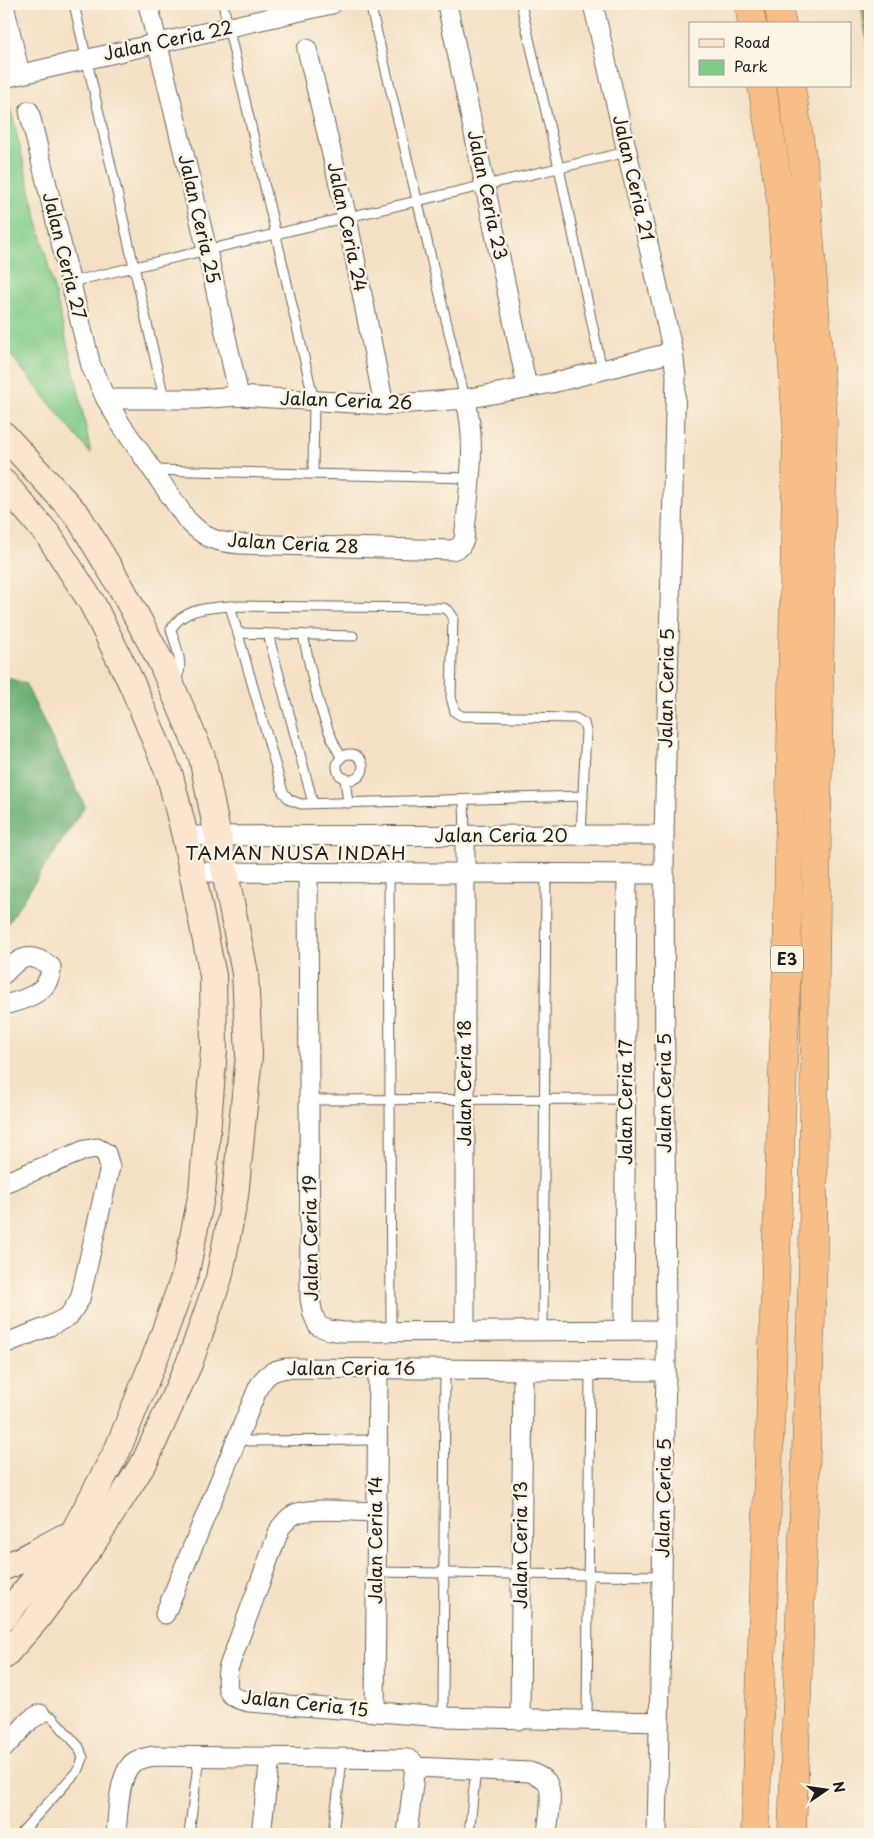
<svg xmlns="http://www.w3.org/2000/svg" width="874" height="1838" font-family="'Playpen Sans',sans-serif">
  <rect width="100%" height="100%" fill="#fcf5e5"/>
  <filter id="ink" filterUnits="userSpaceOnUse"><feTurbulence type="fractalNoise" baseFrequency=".02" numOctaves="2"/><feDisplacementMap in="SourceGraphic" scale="10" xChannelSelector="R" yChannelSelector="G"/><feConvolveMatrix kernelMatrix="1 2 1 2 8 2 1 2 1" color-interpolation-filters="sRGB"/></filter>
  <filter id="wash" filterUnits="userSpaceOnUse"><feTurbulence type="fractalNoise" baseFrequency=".0096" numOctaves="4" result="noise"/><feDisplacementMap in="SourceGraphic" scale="20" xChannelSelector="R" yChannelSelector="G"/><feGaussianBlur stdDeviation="1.12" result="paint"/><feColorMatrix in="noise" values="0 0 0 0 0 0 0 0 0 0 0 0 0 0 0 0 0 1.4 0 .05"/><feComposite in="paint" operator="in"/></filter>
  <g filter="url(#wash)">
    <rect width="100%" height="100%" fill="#f4e0c4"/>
    <path fill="#7fcb89" stroke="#4e7452" d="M 4,94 L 7,94 L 77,384 L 91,454 L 4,347 Z"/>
    <g fill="#67af75" stroke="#426648">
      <path d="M 861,4 L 870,4 L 870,65 Z"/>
      <path d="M 4,677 L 25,683 L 85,806 L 4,929 Z"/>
    </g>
  </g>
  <g filter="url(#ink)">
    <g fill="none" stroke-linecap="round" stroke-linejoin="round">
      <defs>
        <g id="lane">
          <path d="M 74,4 L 164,398"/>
          <path d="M 223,4 L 314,401 L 313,473"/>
          <path d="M 370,4 L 465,399"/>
          <path d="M 521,4 L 559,168 L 602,370"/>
          <path d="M 70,282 L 627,152"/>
          <path d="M 153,470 L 469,478"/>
          <path d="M 230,606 L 283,792 L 290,800 L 301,804 L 583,796"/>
          <path d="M 238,633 L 353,636"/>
          <path d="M 268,634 L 313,803"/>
          <path d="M 303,635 C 312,676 320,720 341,757"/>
          <path d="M 173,680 C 188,671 174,642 171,629 C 184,608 208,608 230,606 L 444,608 L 449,611 L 453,617 L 451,697 L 455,712 L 462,716 L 575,718 L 584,723 L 586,731 L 581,835"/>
          <circle cx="350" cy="767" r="13"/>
          <path d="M 345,778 L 348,803"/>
          <path d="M 464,800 L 465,836"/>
          <path d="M 389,872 L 391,1331"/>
          <path d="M 309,1100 L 626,1099"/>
          <path d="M 543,1330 L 546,873"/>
          <path d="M 237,1438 L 249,1441 L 377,1440"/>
          <path d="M 376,1572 L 662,1576"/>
          <path d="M 443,1717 L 445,1369"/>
          <path d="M 587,1721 L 590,1370"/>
          <path d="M 20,1834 L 79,1769 L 83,1758 L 79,1747 L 52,1717 L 40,1714"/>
          <path d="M 189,1834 L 199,1757"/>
          <path d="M 333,1834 L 342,1759"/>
          <path d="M 469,1834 L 476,1769"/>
        </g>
        <g id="street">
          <path d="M 148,4 L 207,250 L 239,396"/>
          <path d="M 447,4 L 527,387"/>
          <path d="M 593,4 L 673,352 L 676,376 L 664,835 L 666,1371 L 657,1834"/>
          <path d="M 4,5 L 20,74"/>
          <path d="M 307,49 L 347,218 L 384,405"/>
          <path d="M 4,78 L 332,4"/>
          <path d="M 29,111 L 91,366 L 106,399"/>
          <path d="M 465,399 C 478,440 468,497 464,540 L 460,547 L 452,550 L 240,544 C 215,542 206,539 187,520 L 120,423 L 106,399 L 197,399 L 239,396 L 384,405 L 465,399 L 552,383 L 673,352"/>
          <path d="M 185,836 L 664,835"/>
          <path d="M 465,836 L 465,1331"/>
          <path d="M 193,872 L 664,874"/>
          <path d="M 308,872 L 310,1299 L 313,1314 L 318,1326 L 329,1330 L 343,1332 L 666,1330"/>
          <path d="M 4,974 C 20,956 31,951 51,967 C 51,993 24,1000 4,1005"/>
          <path d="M 4,1183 L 85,1150 L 97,1148 L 106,1153 L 110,1167 L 80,1299 L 69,1316 L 50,1326 L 4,1344"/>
          <path d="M 624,1330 L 627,874"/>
          <path d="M 377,1512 C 357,1512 315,1507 298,1513 C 290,1515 285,1522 280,1528 L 228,1669 C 226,1691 226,1697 249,1702 L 443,1717 L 660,1722"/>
          <path d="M 165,1614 L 258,1388 C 265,1375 272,1370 287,1368 L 666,1371"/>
          <path d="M 375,1712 L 378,1369"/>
          <path d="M 520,1720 L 523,1370"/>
          <path d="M 4,1748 L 30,1720 L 40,1714"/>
          <path d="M 116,1834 C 118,1816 118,1773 134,1762 C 139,1758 147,1758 153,1756 L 408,1759 L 413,1762 L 415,1767 L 530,1772 C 536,1775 543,1777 547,1782 C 554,1794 548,1821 547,1834"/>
          <path d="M 261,1834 L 270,1758"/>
          <path d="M 407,1834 L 415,1767"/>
        </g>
        <g id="secondary">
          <path d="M 4,435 L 78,516 L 122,589 L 162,664 L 202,757 L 245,973 L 249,1055 L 235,1196 L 219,1278 L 189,1364 L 145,1461 L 91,1546 L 35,1621 L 4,1656"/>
          <path d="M 4,483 L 49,536 L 92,603 L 132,684 L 170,776 L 185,836 L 213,976 L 214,1050 L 202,1192 L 186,1272 L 158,1350 L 117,1451 L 73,1533 L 4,1617"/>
          <path d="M 4,1567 L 21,1560 L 64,1537"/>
        </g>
        <g id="highway">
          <path d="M 749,4 L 752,24"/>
          <path d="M 778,4 L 782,24"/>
          <path d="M 791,86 L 805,175 L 823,418 L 815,971 L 813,1262 L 792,1834"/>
          <path d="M 755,1834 L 787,961 L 797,427 L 781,201 L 762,86"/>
        </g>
      </defs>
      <use href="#lane" stroke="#686157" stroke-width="11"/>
      <use href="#street" stroke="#686157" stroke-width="21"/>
      <use href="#secondary" stroke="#686157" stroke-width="28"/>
      <use href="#highway" stroke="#686157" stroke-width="29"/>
      <use href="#lane" stroke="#fff" stroke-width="9"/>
      <use href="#street" stroke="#fff" stroke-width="19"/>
      <use href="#secondary" stroke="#fce5cf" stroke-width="26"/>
      <use href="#highway" stroke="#f7be88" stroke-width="28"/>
    </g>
  </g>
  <g text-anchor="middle" stroke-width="5" stroke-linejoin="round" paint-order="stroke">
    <rect fill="#fcf5e5" stroke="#5f5d58" stroke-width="1" x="771" y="945.5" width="32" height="27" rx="4"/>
    <g font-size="16" font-weight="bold" fill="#1c1c1c">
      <text x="787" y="965">E3</text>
    </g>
    <g font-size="18" fill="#1c1c1c" stroke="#fcf5e5">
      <text transform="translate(168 41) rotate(-12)" y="6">Jalan Ceria 22</text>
      <text transform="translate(633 178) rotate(77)" y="6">Jalan Ceria 21</text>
      <text transform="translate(487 195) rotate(78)" y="6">Jalan Ceria 23</text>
      <text transform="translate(199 219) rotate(77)" y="6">Jalan Ceria 25</text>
      <text transform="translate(347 227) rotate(78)" y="6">Jalan Ceria 24</text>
      <text transform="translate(64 256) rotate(76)" y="6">Jalan Ceria 27</text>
      <text transform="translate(346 401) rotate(2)" y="6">Jalan Ceria 26</text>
      <text transform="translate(293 544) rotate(3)" y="6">Jalan Ceria 28</text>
      <text transform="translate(667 688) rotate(-89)" y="6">Jalan Ceria 5</text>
      <text x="501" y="842">Jalan Ceria 20</text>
      <text transform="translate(465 1083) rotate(-90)" y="6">Jalan Ceria 18</text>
      <text transform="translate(665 1093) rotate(-90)" y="6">Jalan Ceria 5</text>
      <text transform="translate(626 1102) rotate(-90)" y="6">Jalan Ceria 17</text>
      <text transform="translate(311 1238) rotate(-91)" y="6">Jalan Ceria 19</text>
      <text x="351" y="1375">Jalan Ceria 16</text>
      <text transform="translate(664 1498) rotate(-89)" y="6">Jalan Ceria 5</text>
      <text transform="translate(376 1540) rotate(-90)" y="6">Jalan Ceria 14</text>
      <text transform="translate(521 1545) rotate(-90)" y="6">Jalan Ceria 13</text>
      <text transform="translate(305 1704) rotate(6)" y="6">Jalan Ceria 15</text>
    </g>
    <g font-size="19" letter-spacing="1" fill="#1c1c1c" stroke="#fcf5e5">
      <text x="296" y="860">TAMAN NUSA INDAH</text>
    </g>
  </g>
  <rect width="874" height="1838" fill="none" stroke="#fcf5e5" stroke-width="20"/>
  <rect x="689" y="22" width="162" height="65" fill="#fcf5e5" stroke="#a29e95"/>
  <rect x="699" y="39" width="25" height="8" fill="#fce5cf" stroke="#a29e95"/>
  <text x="734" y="48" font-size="15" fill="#1c1c1c">Road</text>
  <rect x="699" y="60" width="25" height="15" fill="#7fcb89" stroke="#a29e95"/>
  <text x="734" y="72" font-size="15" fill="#1c1c1c">Park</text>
  <g transform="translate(826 1790) rotate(77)" stroke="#fcf5e5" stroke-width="4" paint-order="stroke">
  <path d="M0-4L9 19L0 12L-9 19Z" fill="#1c1c1c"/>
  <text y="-8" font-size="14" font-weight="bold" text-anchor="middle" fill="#1c1c1c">N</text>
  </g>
</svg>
